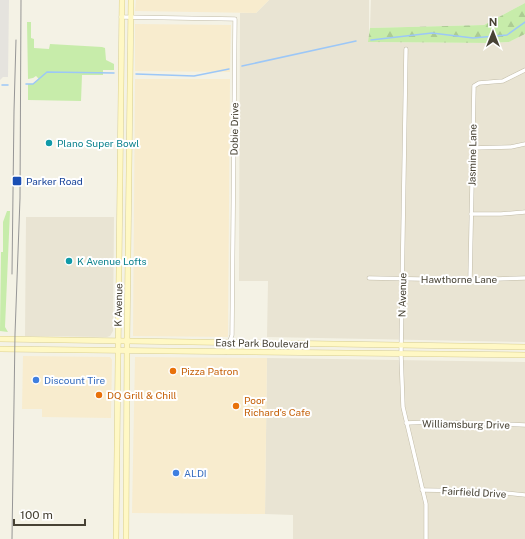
<svg xmlns="http://www.w3.org/2000/svg" width="525" height="539" font-family="'Public Sans',sans-serif">
  <defs>
    <pattern id="forest-firs" width="22" height="20" patternUnits="userSpaceOnUse"><rect width="22" height="20" fill="#c7ecaa"/><path d="M5 1l3.5 6h-7zM16 11l3.5 6h-7z" fill="#accc93"/></pattern>
  </defs>
  <rect width="100%" height="100%" fill="#f4f2e5"/>
  <g fill="#e9e4d3">
    <path d="M 269,0 L 369,0 L 369,42 L 490,43 L 509,42 L 525,34 L 525,342 L 267,337 L 268,281 L 239,281 L 240,13 L 256,13 Z"/>
    <path d="M 371,0 L 525,0 L 525,3 L 484,25 L 370,28 Z"/>
    <path d="M 26,217 L 114,217 L 113,331 L 110,336 L 107,337 L 25,336 Z"/>
    <path d="M 267,358 L 525,362 L 525,539 L 293,539 L 293,515 L 265,514 Z"/>
  </g>
  <g fill="#f8ecce">
    <path d="M 136,0 L 269,0 L 256,13 L 135,11 Z"/>
    <path d="M 135,24 L 231,25 L 230,72 L 135,71 Z"/>
    <path d="M 135,79 L 230,79 L 228,337 L 133,336 Z"/>
    <path d="M 23,356 L 110,357 L 112,360 L 111,418 L 42,417 L 42,409 L 22,409 Z"/>
    <path d="M 135,357 L 267,358 L 265,514 L 132,513 Z"/>
  </g>
  <g fill="#c7ecaa">
    <path d="M 27,22 L 31,22 L 31,38 L 34,39 L 34,48 L 49,49 L 50,44 L 102,47 L 105,48 L 106,60 L 114,64 L 114,70 L 103,70 L 103,75 L 82,75 L 81,101 L 28,100 L 28,84 L 33,84 L 39,79 L 36,76 L 33,78 L 28,79 Z"/>
    <path d="M 7,211 L 10,211 L 5,327 L 8,332 L 0,331 L 1,252 L 3,252 L 3,222 Z"/>
  </g>
  <path fill="url(#forest-firs)" d="M 525,3 L 525,34 L 509,42 L 490,43 L 368,42 L 370,28 L 484,25 Z"/>
  <path fill="#e5e3de" d="M 0,0 L 9,0 L 8,77 L 3,77 L 0,80 Z"/>
  <g fill="none" stroke-linecap="round" stroke-linejoin="round">
    <g stroke="#9cc7f7" stroke-width="1.5">
      <path d="M 371,40 L 432,33 L 473,38 L 507,35 L 525,22"/>
      <path d="M 242,66 L 356,41"/>
      <path d="M 136,74 L 194,76 L 229,69"/>
      <path d="M 26,84 L 33,84 L 47,72 L 114,73"/>
      <path d="M 2,85 L 8,85"/>
    </g>
    <defs>
      <g id="street">
        <path d="M 121,17 L 235,19 L 232,335 L 226,352"/>
        <path d="M 406,49 L 401,354 L 403,407 L 426,504 L 426,539"/>
        <path d="M 472,148 L 511,147 L 525,144"/>
        <path d="M 471,214 L 501,214 L 525,212"/>
        <path d="M 369,278 L 470,280 L 525,278"/>
        <path d="M 470,280 L 474,86 L 479,83 L 503,81 L 525,70"/>
        <path d="M 406,423 L 432,422 L 504,424 L 525,425"/>
        <path d="M 422,490 L 487,491 L 525,495"/>
      </g>
      <g id="secondary">
        <path d="M 0,339 L 525,347"/>
        <path d="M 0,349 L 525,355"/>
        <path d="M 116,539 L 122,0"/>
        <path d="M 126,539 L 127,342 L 131,0"/>
      </g>
    </defs>
    <use href="#street" stroke="#c1bba7" stroke-width="4.5"/>
    <use href="#secondary" stroke="#d8ce91" stroke-width="6"/>
    <use href="#street" stroke="#fff" stroke-width="3.5"/>
    <use href="#secondary" stroke="#fff8c5" stroke-width="5"/>
    <g stroke="#969696" stroke-width="1">
      <path d="M 12,274 L 14,111 L 16,40"/>
      <path d="M 12,539 L 15,334 L 20,198 L 21,0"/>
    </g>
  </g>
  <g fill="#0f9aa8" stroke="#fff" stroke-width="1.5">
    <circle cx="49" cy="143" r="4"/>
    <circle cx="69" cy="261" r="4"/>
  </g>
  <rect fill="#1a4fb4" stroke="#fff" stroke-width="1.5" x="12" y="176" width="10" height="10" rx="2"/>
  <g fill="#e8710a" stroke="#fff" stroke-width="1.5">
    <circle cx="173" cy="371" r="4"/>
    <circle cx="99" cy="395" r="4"/>
    <circle cx="236" cy="406" r="4"/>
  </g>
  <g fill="#3f7fe0" stroke="#fff" stroke-width="1.5">
    <circle cx="36" cy="380" r="4"/>
    <circle cx="176" cy="473" r="4"/>
  </g>
  <g text-anchor="middle" stroke-width="4" stroke-linejoin="round" paint-order="stroke">
    <g font-size="10" fill="#474234" stroke="#fff">
      <text transform="translate(234 129) rotate(-89)" y="4">Dobie Drive</text>
      <text transform="translate(472 155) rotate(-89)" y="4">Jasmine Lane</text>
      <text x="459" y="283">Hawthorne Lane</text>
      <text transform="translate(402 295) rotate(-89)" y="4">N Avenue</text>
      <text transform="translate(118 305) rotate(-89)" y="4">K Avenue</text>
      <text transform="translate(262 343) rotate(1)" y="4">East Park Boulevard</text>
      <text transform="translate(466 424) rotate(1)" y="4">Williamsburg Drive</text>
      <text transform="translate(474 492) rotate(3)" y="4">Fairfield Drive</text>
    </g>
    <g font-size="10" fill="#0d838f" stroke="#fff" text-anchor="start">
      <text x="57" y="147">Plano Super Bowl</text>
      <text x="77" y="265">K Avenue Lofts</text>
    </g>
    <g font-size="10" fill="#164399" stroke="#fff" text-anchor="start">
      <text x="26" y="185">Parker Road</text>
    </g>
    <g font-size="10" fill="#c56008" stroke="#fff" text-anchor="start">
      <text x="181" y="375">Pizza Patron</text>
      <text x="107" y="399">DQ Grill &amp; Chill</text>
      <text x="244" y="404">Poor<tspan x="244" dy="12">Richard's Cafe</tspan></text>
    </g>
    <g font-size="10" fill="#366cbe" stroke="#fff" text-anchor="start">
      <text x="44" y="384">Discount Tire</text>
      <text x="184" y="477">ALDI</text>
    </g>
  </g>
  <g transform="translate(493 32)" stroke="#ffffff" stroke-width="3" paint-order="stroke">
  <path d="M0-3L7 15L0 10L-7 15Z" fill="#474234"/>
  <text y="-6" font-size="11" font-weight="bold" text-anchor="middle" fill="#474234">N</text>
  </g>
  <path d="M14 519v6h71v-6" fill="none" stroke="#474234" stroke-width="2"/>
  <text x="20" y="519" font-size="12" fill="#474234" stroke="#ffffff" stroke-width="3" paint-order="stroke">100 m</text>
</svg>
